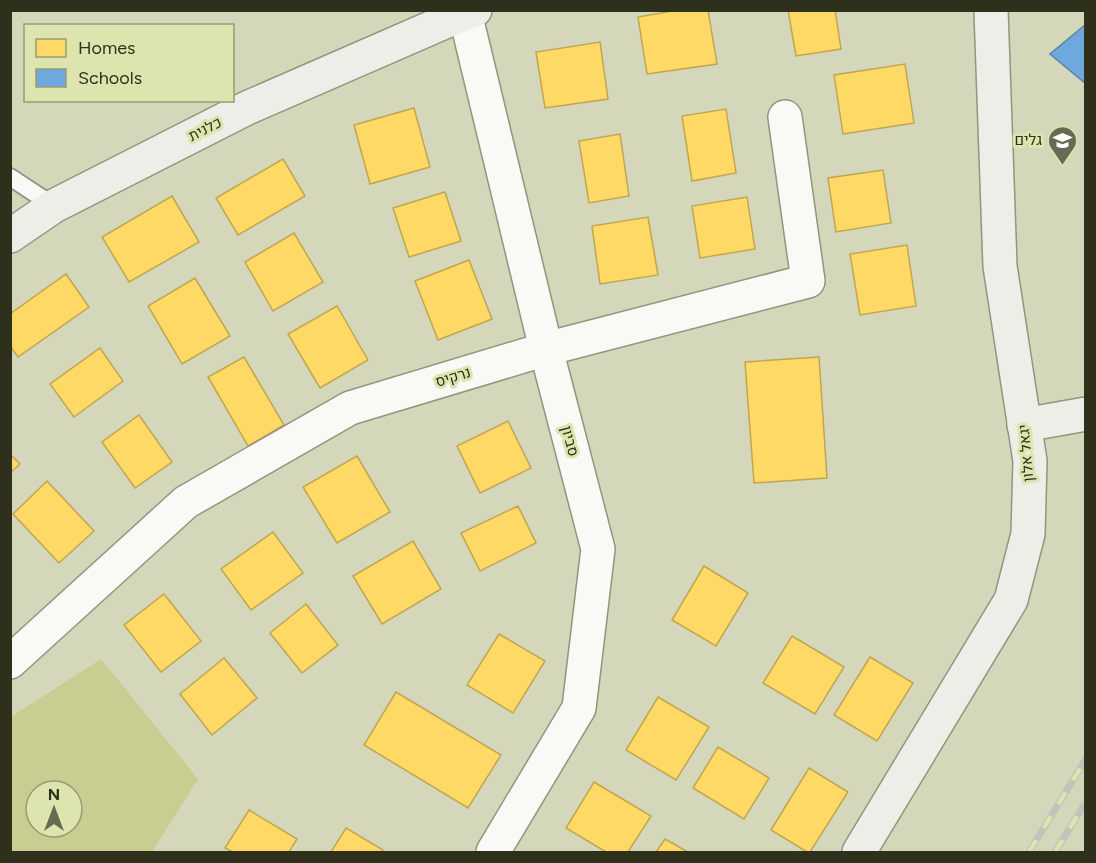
<svg xmlns="http://www.w3.org/2000/svg" width="1096" height="863" font-family="Figtree,Heebo,sans-serif">
  <rect width="100%" height="100%" fill="#d4d7ba"/>
  <path fill="#c8ce91" fill-rule="evenodd" d="M 101,659 L 198,779 L 152,852 L 11,852 L 11,717 ZM 36,791 L 72,791 L 72,827 L 36,827 Z"/>
  <g fill="#ffd966" stroke="#c0a650" stroke-width="1.5">
    <path d="M 678,10 L 708,10 L 717,64 L 647,74 L 638,17 Z"/>
    <path d="M 788,10 L 835,10 L 841,49 L 796,56 Z"/>
    <path d="M 600,42 L 608,99 L 545,108 L 536,52 Z"/>
    <path d="M 905,64 L 914,123 L 843,134 L 834,75 Z"/>
    <path d="M 414,108 L 430,167 L 370,184 L 354,125 Z"/>
    <path d="M 726,109 L 736,173 L 692,181 L 682,116 Z"/>
    <path d="M 620,134 L 629,196 L 589,203 L 579,141 Z"/>
    <path d="M 283,159 L 305,196 L 238,235 L 216,198 Z"/>
    <path d="M 883,170 L 891,223 L 836,232 L 828,178 Z"/>
    <path d="M 445,192 L 461,241 L 409,257 L 393,208 Z"/>
    <path d="M 172,196 L 199,242 L 129,282 L 102,237 Z"/>
    <path d="M 747,197 L 755,249 L 700,258 L 692,206 Z"/>
    <path d="M 648,217 L 658,275 L 600,284 L 592,226 Z"/>
    <path d="M 294,233 L 323,282 L 273,311 L 245,262 Z"/>
    <path d="M 907,245 L 916,306 L 860,315 L 850,254 Z"/>
    <path d="M 469,260 L 492,319 L 438,340 L 415,281 Z"/>
    <path d="M 66,274 L 89,307 L 18,357 L 10,346 L 10,314 Z"/>
    <path d="M 195,278 L 230,336 L 182,364 L 148,306 Z"/>
    <path d="M 337,306 L 368,360 L 320,388 L 288,334 Z"/>
    <path d="M 100,348 L 123,381 L 74,417 L 50,384 Z"/>
    <path d="M 244,357 L 284,425 L 248,446 L 208,377 Z"/>
    <path d="M 819,357 L 827,478 L 754,483 L 745,362 Z"/>
    <path d="M 139,415 L 172,462 L 135,488 L 102,442 Z"/>
    <path d="M 508,421 L 531,468 L 480,493 L 457,446 Z"/>
    <path d="M 10,454 L 20,464 L 10,473 Z"/>
    <path d="M 357,456 L 390,512 L 337,543 L 303,487 Z"/>
    <path d="M 47,481 L 94,531 L 59,563 L 13,514 Z"/>
    <path d="M 518,506 L 536,543 L 480,571 L 461,533 Z"/>
    <path d="M 273,532 L 303,573 L 251,610 L 221,569 Z"/>
    <path d="M 413,541 L 441,589 L 382,624 L 353,576 Z"/>
    <path d="M 704,566 L 748,593 L 716,646 L 672,620 Z"/>
    <path d="M 164,594 L 201,641 L 161,672 L 124,625 Z"/>
    <path d="M 306,604 L 338,645 L 302,673 L 270,633 Z"/>
    <path d="M 499,634 L 545,661 L 513,713 L 467,685 Z"/>
    <path d="M 792,636 L 844,667 L 815,714 L 763,683 Z"/>
    <path d="M 870,657 L 913,683 L 877,741 L 834,715 Z"/>
    <path d="M 224,658 L 257,698 L 212,735 L 180,694 Z"/>
    <path d="M 396,692 L 501,755 L 468,808 L 364,745 Z"/>
    <path d="M 658,697 L 709,727 L 676,780 L 626,750 Z"/>
    <path d="M 718,747 L 769,778 L 744,819 L 693,788 Z"/>
    <path d="M 809,768 L 848,792 L 810,852 L 807,852 L 771,830 Z"/>
    <path d="M 594,782 L 651,816 L 628,852 L 606,852 L 566,828 Z"/>
    <path d="M 249,810 L 297,839 L 289,852 L 233,852 L 225,848 Z"/>
    <path d="M 346,828 L 383,850 L 382,852 L 331,852 Z"/>
    <path d="M 665,839 L 688,852 L 656,852 Z"/>
  </g>
  <path fill="#6fa8dc" stroke="#5c84a2" stroke-width="1.5" d="M 1086,24 L 1086,84 L 1050,54 Z"/>
  <g fill="none" stroke-linecap="round" stroke-linejoin="round">
    <defs>
      <path id="lane" d="M 10,177 L 54,206"/>
      <g id="street">
        <path d="M 465,13 L 546,349 L 598,549 L 579,708 L 493,852"/>
        <path d="M 10,662 L 186,502 L 350,408 L 546,349 L 808,281 L 785,117"/>
      </g>
      <g id="secondary">
        <path d="M 10,236 L 54,206 L 247,108 L 465,13 L 475,10"/>
        <path d="M 1024,425 L 1086,414"/>
        <path d="M 859,852 L 1011,600 L 1028,534 L 1030,461 L 1000,266 L 991,10"/>
      </g>
    </defs>
    <use href="#lane" stroke="#93957e" stroke-width="20"/>
    <use href="#street" stroke="#93957e" stroke-width="36"/>
    <use href="#secondary" stroke="#93957e" stroke-width="36"/>
    <use href="#lane" stroke="#f9f9f5" stroke-width="16"/>
    <use href="#street" stroke="#f9f9f5" stroke-width="33"/>
    <use href="#secondary" stroke="#efede7" stroke-width="33"/>
    <defs>
      <g id="rail">
        <path d="M 1029,852 L 1086,759"/>
        <path d="M 1055,852 L 1086,802"/>
      </g>
    </defs>
    <use href="#rail" stroke="#c2c3bb" stroke-width="7"/>
    <use href="#rail" stroke="#dde4ad" stroke-width="4.5" stroke-dasharray="14" stroke-linecap="butt"/>
  </g>
  <defs>
    <symbol id="school-pin" viewBox="-11 -11 22 30"><path d="M0 17L-7.5 6A9.5 9.5 0 1 1 7.5 6Z" fill="#686a53" stroke="#dde4ad"/><path d="M0-5L7-2L0 1L-7-2ZM-4 1L0 2.5L4 1V4Q0 6-4 4Z" fill="#fff"/></symbol>
  </defs>
  <g fill-rule="evenodd">
    <use href="#school-pin" x="1046" y="124" width="33" height="45"/>
  </g>
  <g text-anchor="middle" stroke-width="6" stroke-linejoin="round" paint-order="stroke">
    <g font-size="15" fill="#2e301b" stroke="#dde4ad">
      <text transform="translate(205 129) rotate(-27)" y="5">כלנית</text>
      <text transform="translate(453 377) rotate(-17)" y="5">נרקיס</text>
      <text transform="translate(570 441) rotate(75)" y="5">סביון</text>
      <text transform="translate(1026 453) rotate(-95)" y="5">יגאל אלון</text>
    </g>
    <g font-size="15" fill="#2e301b" stroke="#dde4ad" text-anchor="end">
      <text x="1042" y="145">גלים</text>
    </g>
  </g>
  <rect width="1096" height="863" fill="none" stroke="#2e301b" stroke-width="24"/>
  <rect x="24" y="24" width="210" height="78" fill="#dde4ad" stroke="#979c73" stroke-width="1.5"/>
  <rect x="36" y="39" width="30" height="18" fill="#ffd966" stroke="#979c73" stroke-width="1.5"/>
  <text x="78" y="54" font-size="18" fill="#2e301b">Homes</text>
  <rect x="36" y="69" width="30" height="18" fill="#6fa8dc" stroke="#979c73" stroke-width="1.5"/>
  <text x="78" y="84" font-size="18" fill="#2e301b">Schools</text>
  <g transform="translate(54 809)"><circle r="28" fill="#dde4ad" stroke="#979c73" stroke-width="1.5"/>
  <path d="M0-4.5L10 22L0 15L-10 22Z" fill="#686a53"/>
  <text y="-9" font-size="16" font-weight="bold" text-anchor="middle" fill="#2e301b">N</text>
  </g>
</svg>
